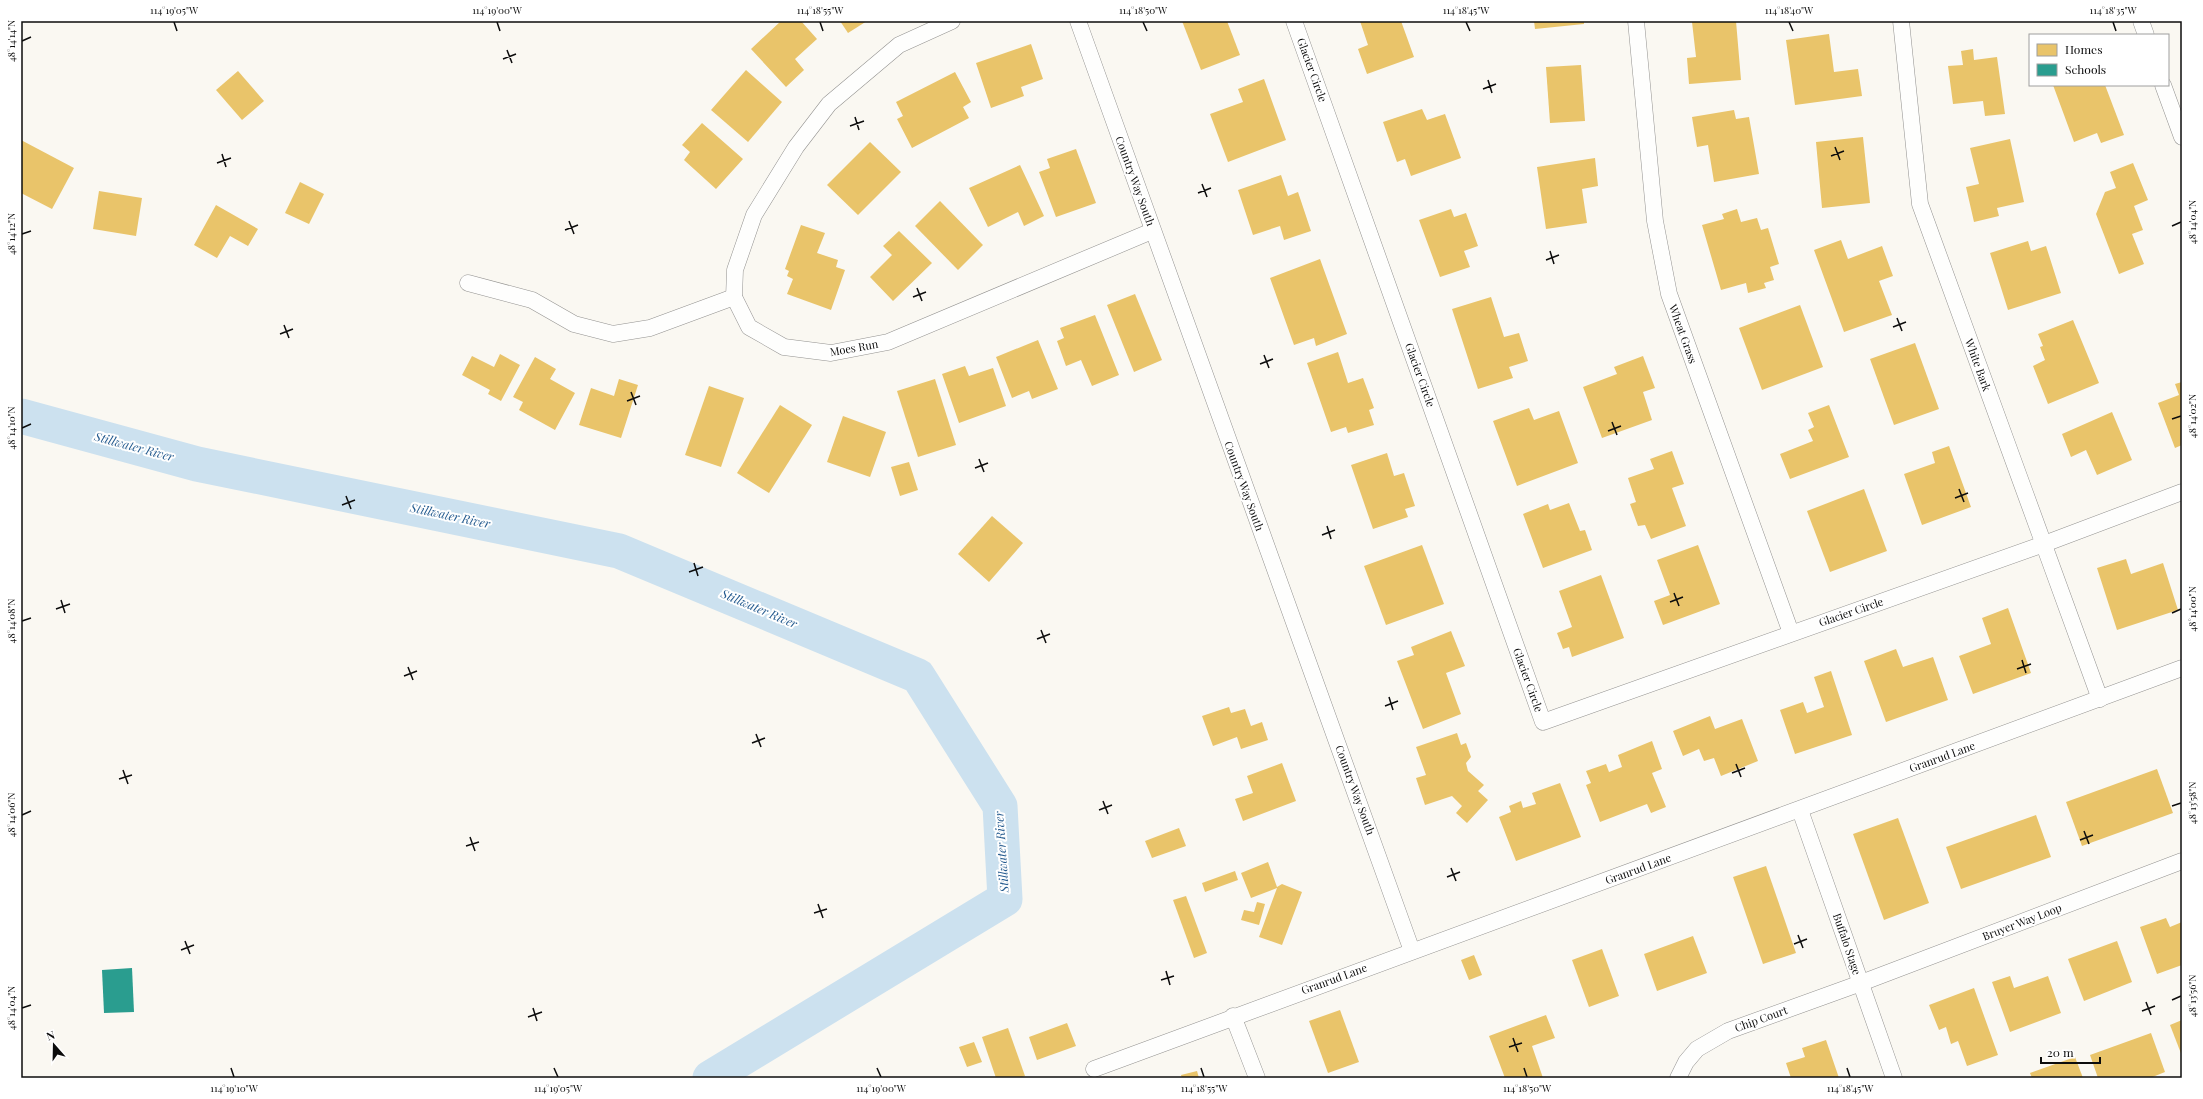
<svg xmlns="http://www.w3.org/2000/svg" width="2203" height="1099" font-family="'Playfair Display',serif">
  <rect width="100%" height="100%" fill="#faf8f2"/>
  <g fill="#e9c46a">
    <path d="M 781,21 L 801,21 L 817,39 L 795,59 L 804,70 L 786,87 L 751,49 Z"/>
    <path d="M 840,21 L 867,21 L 848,33 Z"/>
    <path d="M 1182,21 L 1227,21 L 1240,55 L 1201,70 Z"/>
    <path d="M 1360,21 L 1401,21 L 1414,57 L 1367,74 L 1358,49 L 1368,45 Z"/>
    <path d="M 1534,21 L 1584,21 L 1584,24 L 1535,29 Z"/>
    <path d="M 1736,21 L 1741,80 L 1689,84 L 1687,58 L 1696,57 L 1692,22 Z"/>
    <path d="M 1829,34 L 1834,72 L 1858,69 L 1862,96 L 1795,105 L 1786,40 Z"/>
    <path d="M 1031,44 L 1043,79 L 1021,87 L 1024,96 L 991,108 L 976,63 Z"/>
    <path d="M 1973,49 L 1974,60 L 1997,57 L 2005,114 L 1985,116 L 1983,101 L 1953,104 L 1948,66 L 1963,65 L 1961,51 Z"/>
    <path d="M 1581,65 L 1585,121 L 1550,123 L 1546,67 Z"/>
    <path d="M 746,70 L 782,102 L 748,142 L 711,110 Z"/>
    <path d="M 238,71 L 264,101 L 242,120 L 216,90 Z"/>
    <path d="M 955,72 L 971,102 L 963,107 L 969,118 L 912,148 L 897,119 L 903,116 L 896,102 Z"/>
    <path d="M 1264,79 L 1286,140 L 1228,162 L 1210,114 L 1243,102 L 1238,89 Z"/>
    <path d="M 2053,85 L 2105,85 L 2124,135 L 2101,143 L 2097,133 L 2074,142 Z"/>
    <path d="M 1422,109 L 1427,120 L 1445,114 L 1461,158 L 1411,176 L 1405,159 L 1397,162 L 1383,122 Z"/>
    <path d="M 1734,110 L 1736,119 L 1749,117 L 1759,174 L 1714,182 L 1708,145 L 1697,147 L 1692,117 Z"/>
    <path d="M 702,123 L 743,159 L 716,189 L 684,160 L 690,152 L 682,145 Z"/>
    <path d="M 1863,137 L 1870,203 L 1822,208 L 1816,142 Z"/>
    <path d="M 2010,139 L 2024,202 L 1997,208 L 1999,216 L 1974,222 L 1966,187 L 1979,184 L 1970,148 Z"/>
    <path d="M 21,140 L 74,168 L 52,209 L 21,193 Z"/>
    <path d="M 870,142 L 901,172 L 858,215 L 827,185 Z"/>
    <path d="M 1076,149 L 1096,203 L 1056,217 L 1039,172 L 1050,168 L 1047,159 Z"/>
    <path d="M 1595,158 L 1598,186 L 1582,189 L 1587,223 L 1546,229 L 1537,167 Z"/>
    <path d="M 2133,163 L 2148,200 L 2134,206 L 2143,230 L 2132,234 L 2144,264 L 2119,274 L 2096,214 L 2105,192 L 2116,188 L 2110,172 Z"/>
    <path d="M 1020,165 L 1044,216 L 1024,226 L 1018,212 L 988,227 L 969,188 Z"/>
    <path d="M 1281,175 L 1288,196 L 1298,192 L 1311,231 L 1284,240 L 1280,226 L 1253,235 L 1238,190 Z"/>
    <path d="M 300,182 L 324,194 L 309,224 L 285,213 Z"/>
    <path d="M 99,191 L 142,198 L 136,236 L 93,229 Z"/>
    <path d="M 940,201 L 983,245 L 958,270 L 915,226 Z"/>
    <path d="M 216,205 L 258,229 L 248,246 L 230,236 L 217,258 L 194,245 Z"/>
    <path d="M 1451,209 L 1454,217 L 1466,213 L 1478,246 L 1464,251 L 1470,267 L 1440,277 L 1419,220 Z"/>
    <path d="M 1737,209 L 1741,222 L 1757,218 L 1761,230 L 1768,228 L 1779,264 L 1770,267 L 1774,280 L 1764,283 L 1766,288 L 1748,293 L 1746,283 L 1721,290 L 1702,225 L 1724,219 L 1722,214 Z"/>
    <path d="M 801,225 L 825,233 L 817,253 L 838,260 L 836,267 L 845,270 L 831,310 L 787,294 L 793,279 L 787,276 L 789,271 L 785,269 Z"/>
    <path d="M 899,231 L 932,263 L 893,301 L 870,277 L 892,255 L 883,246 Z"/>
    <path d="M 1841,240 L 1848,259 L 1882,246 L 1893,276 L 1879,281 L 1892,315 L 1844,332 L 1814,250 Z"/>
    <path d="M 2028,241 L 2031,251 L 2046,246 L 2061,293 L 2008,310 L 1990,253 Z"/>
    <path d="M 1320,259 L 1347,334 L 1316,346 L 1314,338 L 1294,345 L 1270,278 Z"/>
    <path d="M 1135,294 L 1162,360 L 1134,372 L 1107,305 Z"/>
    <path d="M 1491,297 L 1504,337 L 1519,333 L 1528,361 L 1509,367 L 1513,378 L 1478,389 L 1452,309 Z"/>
    <path d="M 1800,305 L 1823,367 L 1762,390 L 1739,328 Z"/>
    <path d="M 1095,315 L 1119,375 L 1092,386 L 1081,360 L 1066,366 L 1057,341 L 1064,338 L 1060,328 Z"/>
    <path d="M 2073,320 L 2099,383 L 2048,404 L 2033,366 L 2045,360 L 2040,347 L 2043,346 L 2038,334 Z"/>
    <path d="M 1038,340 L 1058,389 L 1032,399 L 1029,391 L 1012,398 L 996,357 Z"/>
    <path d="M 1915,343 L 1939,409 L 1894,425 L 1870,359 Z"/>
    <path d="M 1338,352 L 1348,383 L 1363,378 L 1374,408 L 1369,410 L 1374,425 L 1348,433 L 1346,427 L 1331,432 L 1307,363 Z"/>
    <path d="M 500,354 L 520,365 L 501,401 L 488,394 L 490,390 L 462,375 L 472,356 L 494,367 Z"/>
    <path d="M 1643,356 L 1655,388 L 1643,392 L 1652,420 L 1602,438 L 1583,387 L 1617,374 L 1614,367 Z"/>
    <path d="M 535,357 L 556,369 L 550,379 L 575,393 L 555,430 L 519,410 L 523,402 L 513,397 Z"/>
    <path d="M 965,366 L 969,376 L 993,368 L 1006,406 L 959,423 L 942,374 Z"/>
    <path d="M 619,379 L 638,385 L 621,438 L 579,425 L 591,388 L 614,396 Z"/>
    <path d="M 935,379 L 956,445 L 918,457 L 897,391 Z"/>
    <path d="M 2182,382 L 2182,445 L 2175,448 L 2158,403 L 2179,395 L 2175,384 Z"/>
    <path d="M 709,386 L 744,398 L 721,467 L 685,455 Z"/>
    <path d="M 780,405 L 812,425 L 769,493 L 737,473 Z"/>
    <path d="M 1829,405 L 1849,457 L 1790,479 L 1780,454 L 1813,441 L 1808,430 L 1814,427 L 1808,413 Z"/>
    <path d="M 1529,408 L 1534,420 L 1559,411 L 1578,463 L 1517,486 L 1493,421 Z"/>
    <path d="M 2112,412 L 2132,460 L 2097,475 L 2086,450 L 2071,457 L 2062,434 Z"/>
    <path d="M 843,416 L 886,432 L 870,477 L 827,462 Z"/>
    <path d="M 1949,446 L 1971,507 L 1922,525 L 1904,474 L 1935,463 L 1932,452 Z"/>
    <path d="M 1672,451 L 1684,484 L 1672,488 L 1686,526 L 1651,539 L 1645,525 L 1638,526 L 1630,504 L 1636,502 L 1628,478 L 1654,469 L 1650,459 Z"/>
    <path d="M 1387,453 L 1394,476 L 1404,473 L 1415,506 L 1405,509 L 1408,517 L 1373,529 L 1351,465 Z"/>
    <path d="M 909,462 L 918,490 L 900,496 L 891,467 Z"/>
    <path d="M 1864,489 L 1887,551 L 1830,572 L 1807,511 Z"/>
    <path d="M 1569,503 L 1580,531 L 1585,530 L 1592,550 L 1543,568 L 1523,514 L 1548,504 L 1550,510 Z"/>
    <path d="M 992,516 L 1023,543 L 989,582 L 958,554 Z"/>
    <path d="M 1422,545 L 1444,604 L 1386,625 L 1364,566 Z"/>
    <path d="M 1698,545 L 1720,604 L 1663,625 L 1654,601 L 1670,595 L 1657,560 Z"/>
    <path d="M 2126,559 L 2131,574 L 2163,563 L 2178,610 L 2117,630 L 2097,568 Z"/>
    <path d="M 1601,575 L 1624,638 L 1572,657 L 1569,647 L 1563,649 L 1557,633 L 1572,627 L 1559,591 Z"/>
    <path d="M 2008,608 L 2031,673 L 1973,694 L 1959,656 L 1991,644 L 1982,618 Z"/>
    <path d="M 1451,631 L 1465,666 L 1446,673 L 1461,714 L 1423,729 L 1397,661 L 1414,655 L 1411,647 Z"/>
    <path d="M 1896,649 L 1903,667 L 1933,657 L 1948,700 L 1886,722 L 1864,661 Z"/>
    <path d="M 1831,671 L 1852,735 L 1795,754 L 1780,710 L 1803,702 L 1807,713 L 1824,707 L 1814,677 Z"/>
    <path d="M 1229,707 L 1231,713 L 1245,709 L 1251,726 L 1262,722 L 1268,740 L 1241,749 L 1237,737 L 1213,746 L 1202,716 Z"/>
    <path d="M 1710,716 L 1715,729 L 1742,719 L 1758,761 L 1721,776 L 1714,758 L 1704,761 L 1699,749 L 1683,756 L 1673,731 Z"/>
    <path d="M 1457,733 L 1461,745 L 1466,743 L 1471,757 L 1466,763 L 1468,771 L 1484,785 L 1478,791 L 1488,800 L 1467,823 L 1456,813 L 1462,806 L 1452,796 L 1425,805 L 1416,778 L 1426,775 L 1416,747 Z"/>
    <path d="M 1652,741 L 1662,769 L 1652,773 L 1666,807 L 1651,813 L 1647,804 L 1600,822 L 1586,785 L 1591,783 L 1586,771 L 1606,764 L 1609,772 L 1622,767 L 1618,755 Z"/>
    <path d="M 1282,763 L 1296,801 L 1243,821 L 1235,799 L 1253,793 L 1247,776 Z"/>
    <path d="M 2157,769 L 2173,813 L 2082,846 L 2066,802 Z"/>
    <path d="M 1560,783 L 1581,837 L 1516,861 L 1499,817 L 1511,812 L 1509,806 L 1521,801 L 1523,808 L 1536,804 L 1532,793 Z"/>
    <path d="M 2036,815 L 2051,857 L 1961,889 L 1946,847 Z"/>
    <path d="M 1898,818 L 1929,903 L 1884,920 L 1853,834 Z"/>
    <path d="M 1179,828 L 1186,846 L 1152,858 L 1145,841 Z"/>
    <path d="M 1268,862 L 1277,887 L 1282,884 L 1302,892 L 1282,945 L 1259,937 L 1277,888 L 1251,898 L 1241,873 Z"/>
    <path d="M 1766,866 L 1796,953 L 1763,964 L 1733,877 Z"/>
    <path d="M 1235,871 L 1238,880 L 1205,892 L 1202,883 Z"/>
    <path d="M 1186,896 L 1207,953 L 1194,958 L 1173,900 Z"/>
    <path d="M 1257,902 L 1265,904 L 1259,925 L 1241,920 L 1244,910 L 1254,912 Z"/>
    <path d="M 2166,918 L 2170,927 L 2182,922 L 2182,965 L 2157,974 L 2140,927 Z"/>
    <path d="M 1693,936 L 1707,973 L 1657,991 L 1644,954 Z"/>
    <path d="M 2117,941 L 2132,982 L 2084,1001 L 2068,959 Z"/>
    <path d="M 1602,949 L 1619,996 L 1589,1007 L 1572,960 Z"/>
    <path d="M 1474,955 L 1482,975 L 1469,980 L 1461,960 Z"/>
    <path d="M 2010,976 L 2014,988 L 2048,976 L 2061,1013 L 2010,1032 L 1992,982 Z"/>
    <path d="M 1974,988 L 1998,1055 L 1967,1066 L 1958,1041 L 1951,1044 L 1946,1027 L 1939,1030 L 1929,1005 Z"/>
    <path d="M 1340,1010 L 1359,1062 L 1328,1073 L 1309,1021 Z"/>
    <path d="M 1546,1015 L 1555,1038 L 1532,1046 L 1543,1078 L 1505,1078 L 1489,1036 Z"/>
    <path d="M 2182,1020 L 2182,1056 L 2170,1025 Z"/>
    <path d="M 1067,1023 L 1076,1046 L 1037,1060 L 1029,1037 Z"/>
    <path d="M 1008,1028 L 1025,1076 L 1019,1078 L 996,1078 L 982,1037 Z"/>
    <path d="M 2151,1033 L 2165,1072 L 2150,1078 L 2098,1078 L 2090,1055 Z"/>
    <path d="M 1826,1040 L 1839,1078 L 1791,1078 L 1786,1063 L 1805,1057 L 1802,1048 Z"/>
    <path d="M 974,1042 L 982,1062 L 967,1067 L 959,1047 Z"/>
    <path d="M 2075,1057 L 2083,1078 L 2032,1078 L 2030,1073 Z"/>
    <path d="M 1197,1071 L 1199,1078 L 1182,1078 L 1181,1075 Z"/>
  </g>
  <path fill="#2a9d8f" d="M 132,968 L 134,1012 L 104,1013 L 102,970 Z"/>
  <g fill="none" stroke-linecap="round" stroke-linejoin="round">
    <path stroke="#cce1ef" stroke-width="35" d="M 21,416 L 197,464 L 619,551 L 918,676 L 1000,806 L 1005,899 L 710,1078"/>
    <defs>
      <g id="street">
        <path d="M 952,21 L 899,45 L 829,104 L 796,147 L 754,215 L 735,270 L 734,297 L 749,327 L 784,347 L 831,353 L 888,342 L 1152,231"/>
        <path d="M 1078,21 L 1412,951"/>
        <path d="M 1294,21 L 1543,722 L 2044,544 L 2182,492"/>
        <path d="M 1636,21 L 1655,221 L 1669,294 L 1791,633"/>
        <path d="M 1901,21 L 1920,204 L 2100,699"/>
        <path d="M 2141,21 L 2146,35"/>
        <path d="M 2163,85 L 2182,137"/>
        <path d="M 468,283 L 532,300 L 574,324 L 613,334 L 650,328 L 734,297"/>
        <path d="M 1800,810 L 1894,1078"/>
        <path d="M 1233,1016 L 1257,1078"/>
        <path d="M 1094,1069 L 2182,668"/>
        <path d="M 1678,1078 L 1686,1062 L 1697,1049 L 1728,1031 L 1861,983 L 2182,861"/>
      </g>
    </defs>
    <use href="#street" stroke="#939290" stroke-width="17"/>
    <use href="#street" stroke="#fefefd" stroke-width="16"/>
  </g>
  <path fill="none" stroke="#0c0c0c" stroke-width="1.5" d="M 174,22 L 177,31M 497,22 L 500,31M 820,22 L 823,31M 1143,22 L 1147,31M 1466,22 L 1470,31M 1789,22 L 1793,31M 2113,22 L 2116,31M 22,41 L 31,37M 507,50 L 512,63M 503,59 L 516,54M 1488,80 L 1492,93M 1483,89 L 1496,84M 855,117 L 859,130M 850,126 L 864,121M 1835,147 L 1840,160M 222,154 L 226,167M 1831,156 L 1844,151M 217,163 L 231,158M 1202,184 L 1207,197M 1198,193 L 1211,188M 569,221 L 574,234M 2172,226 L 2181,222M 565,230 L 578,225M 22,234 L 31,231M 1550,251 L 1554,264M 1546,260 L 1559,255M 917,288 L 922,301M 913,297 L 926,292M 1897,318 L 1902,331M 284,325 L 289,338M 1893,327 L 1906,322M 280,334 L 293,329M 1264,355 L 1269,368M 1260,364 L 1273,359M 631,392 L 636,405M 627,401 L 640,396M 2172,419 L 2181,416M 1612,422 L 1617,435M 22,428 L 31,424M 1608,431 L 1621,426M 979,459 L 984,472M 975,468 L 988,463M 1959,489 L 1964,502M 346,496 L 351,509M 1955,498 L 1968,493M 342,505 L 355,500M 1327,526 L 1331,539M 1322,535 L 1335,530M 694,563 L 698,576M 689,572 L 703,567M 1674,593 L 1679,606M 61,600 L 65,613M 1670,602 L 1683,597M 56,609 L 70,604M 2172,613 L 2181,609M 22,621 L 31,618M 1041,630 L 1046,643M 1037,639 L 1050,634M 2022,660 L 2026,673M 408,667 L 413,680M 2017,669 L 2031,664M 404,676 L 417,671M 1389,697 L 1393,710M 1385,706 L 1398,701M 756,734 L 761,747M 752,743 L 765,738M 1736,764 L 1741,777M 123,770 L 128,784M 1732,773 L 1745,768M 119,779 L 132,775M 1103,801 L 1108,814M 2172,806 L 2181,803M 1099,810 L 1112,805M 22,815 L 31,811M 2084,831 L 2089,844M 470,837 L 475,851M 2080,840 L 2093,835M 466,846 L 479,842M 1451,868 L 1456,881M 1447,877 L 1460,872M 818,904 L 823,918M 814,913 L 827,909M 1798,935 L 1803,948M 185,941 L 190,954M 1794,944 L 1807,939M 181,950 L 194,945M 1166,971 L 1170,985M 1161,980 L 1174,976M 2172,1000 L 2181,996M 2146,1002 L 2151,1015M 22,1008 L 31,1005M 533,1008 L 537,1021M 2142,1011 L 2155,1006M 528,1017 L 542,1012M 1513,1038 L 1518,1052M 1509,1047 L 1522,1043M 231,1068 L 234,1077M 554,1068 L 558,1077M 877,1068 L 881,1077M 1201,1068 L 1204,1077M 1524,1068 L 1527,1077M 1847,1068 L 1850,1077"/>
  <g text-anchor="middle" stroke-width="4" stroke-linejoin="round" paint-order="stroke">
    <g font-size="11" fill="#0c0c0c" stroke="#fff">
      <text transform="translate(1312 70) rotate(70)" y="4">Glacier Circle</text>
      <text transform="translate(1135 181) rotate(70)" y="4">Country Way South</text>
      <text transform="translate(1683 334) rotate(70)" y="4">Wheat Grass</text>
      <text transform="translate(854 348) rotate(-10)" y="4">Moes Run</text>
      <text transform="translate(1978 365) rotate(70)" y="4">White Bark</text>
      <text transform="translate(1420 375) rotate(70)" y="4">Glacier Circle</text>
      <text transform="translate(1244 486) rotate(70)" y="4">Country Way South</text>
      <text transform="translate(1851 612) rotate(-19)" y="4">Glacier Circle</text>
      <text transform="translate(1528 680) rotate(70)" y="4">Glacier Circle</text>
      <text transform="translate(1942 757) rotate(-20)" y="4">Granrud Lane</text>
      <text transform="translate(1355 790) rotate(70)" y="4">Country Way South</text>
      <text transform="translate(1638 869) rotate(-20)" y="4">Granrud Lane</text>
      <text transform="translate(2022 922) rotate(-21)" y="4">Bruyer Way Loop</text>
      <text transform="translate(1847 944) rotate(71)" y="4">Buffalo Stage</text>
      <text transform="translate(1334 979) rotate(-20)" y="4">Granrud Lane</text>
      <text transform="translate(1761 1019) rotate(-20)" y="4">Chip Court</text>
    </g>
    <g font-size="12" font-style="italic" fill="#255b8f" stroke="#fff">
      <text transform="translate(134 447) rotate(15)" y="4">Stillwater River</text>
      <text transform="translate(450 516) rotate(12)" y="4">Stillwater River</text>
      <text transform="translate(759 609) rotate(23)" y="4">Stillwater River</text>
      <text transform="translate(1002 852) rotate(-94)" y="4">Stillwater River</text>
    </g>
  </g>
  <rect width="2203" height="1099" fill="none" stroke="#ffffff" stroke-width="44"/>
  <rect x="2029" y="34" width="140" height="52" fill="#ffffff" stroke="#9e9e9e"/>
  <rect x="2037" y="44" width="20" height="12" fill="#e9c46a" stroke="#9e9e9e"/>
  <text x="2065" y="54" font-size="12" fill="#0c0c0c">Homes</text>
  <rect x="2037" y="64" width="20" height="12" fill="#2a9d8f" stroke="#9e9e9e"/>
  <text x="2065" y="74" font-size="12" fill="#0c0c0c">Schools</text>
  <g transform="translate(54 1045) rotate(340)" stroke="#ffffff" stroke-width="3" paint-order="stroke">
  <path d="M0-3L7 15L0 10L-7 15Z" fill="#0c0c0c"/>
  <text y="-6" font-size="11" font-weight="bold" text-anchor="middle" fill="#0c0c0c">N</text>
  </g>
  <path d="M2041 1057v6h59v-6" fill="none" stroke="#0c0c0c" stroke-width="2"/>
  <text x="2047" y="1057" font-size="12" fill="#0c0c0c" stroke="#ffffff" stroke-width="3" paint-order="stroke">20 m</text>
  <rect x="22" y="22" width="2159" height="1055" fill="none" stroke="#0c0c0c" stroke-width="1.5"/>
  <g font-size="10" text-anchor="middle" fill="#0c0c0c">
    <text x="174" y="14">114°19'05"W</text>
    <text x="497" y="14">114°19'00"W</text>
    <text x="820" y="14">114°18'55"W</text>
    <text x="1143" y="14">114°18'50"W</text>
    <text x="1466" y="14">114°18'45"W</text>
    <text x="1789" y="14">114°18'40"W</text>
    <text x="2113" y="14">114°18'35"W</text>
    <text transform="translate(11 41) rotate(-90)" y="4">48°14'14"N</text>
    <text transform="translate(2192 222) rotate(-90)" y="4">48°14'04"N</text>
    <text transform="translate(11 234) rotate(-90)" y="4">48°14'12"N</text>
    <text transform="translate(2192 416) rotate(-90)" y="4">48°14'02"N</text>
    <text transform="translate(11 428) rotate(-90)" y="4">48°14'10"N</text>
    <text transform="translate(2192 609) rotate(-90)" y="4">48°14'00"N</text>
    <text transform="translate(11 621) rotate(-90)" y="4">48°14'08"N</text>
    <text transform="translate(2192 803) rotate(-90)" y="4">48°13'58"N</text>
    <text transform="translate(11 815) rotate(-90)" y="4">48°14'06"N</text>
    <text transform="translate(2192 996) rotate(-90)" y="4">48°13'56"N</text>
    <text transform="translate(11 1008) rotate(-90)" y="4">48°14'04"N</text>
    <text x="234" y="1092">114°19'10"W</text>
    <text x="558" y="1092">114°19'05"W</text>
    <text x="881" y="1092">114°19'00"W</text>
    <text x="1204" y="1092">114°18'55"W</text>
    <text x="1527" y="1092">114°18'50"W</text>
    <text x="1850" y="1092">114°18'45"W</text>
  </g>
</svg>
